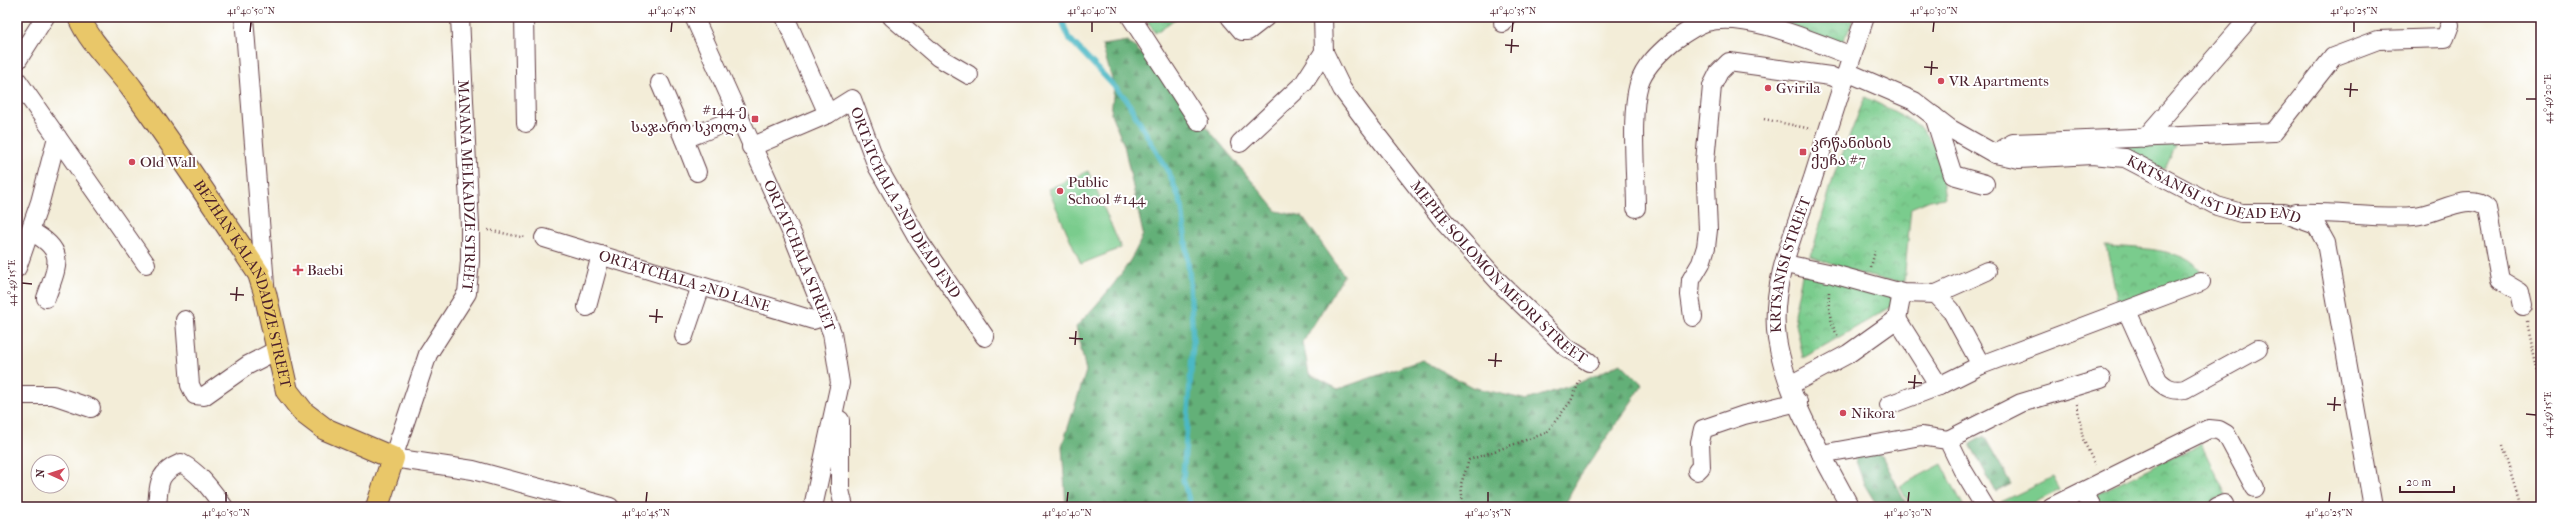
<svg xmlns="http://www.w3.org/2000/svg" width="2558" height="524" font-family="'IM FELL French Canon','Noto Serif Georgian',serif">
  <defs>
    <pattern id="forest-firs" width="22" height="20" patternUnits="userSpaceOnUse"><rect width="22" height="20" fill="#63b078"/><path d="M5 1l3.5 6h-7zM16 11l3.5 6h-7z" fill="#548f63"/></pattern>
    <pattern id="park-crowns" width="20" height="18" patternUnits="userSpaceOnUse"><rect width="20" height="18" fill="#7acc8d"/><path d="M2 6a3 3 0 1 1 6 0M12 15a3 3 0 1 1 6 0" fill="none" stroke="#66a573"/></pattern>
  </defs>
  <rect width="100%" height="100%" fill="#fff"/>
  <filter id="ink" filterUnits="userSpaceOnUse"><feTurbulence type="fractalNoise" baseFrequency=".025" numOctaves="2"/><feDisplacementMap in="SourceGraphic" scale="8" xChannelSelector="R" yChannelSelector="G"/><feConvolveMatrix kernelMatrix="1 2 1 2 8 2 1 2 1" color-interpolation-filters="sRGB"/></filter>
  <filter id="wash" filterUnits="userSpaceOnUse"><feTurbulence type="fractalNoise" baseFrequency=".012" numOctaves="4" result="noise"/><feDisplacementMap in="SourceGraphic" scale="16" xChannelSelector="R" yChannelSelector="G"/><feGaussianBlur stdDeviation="0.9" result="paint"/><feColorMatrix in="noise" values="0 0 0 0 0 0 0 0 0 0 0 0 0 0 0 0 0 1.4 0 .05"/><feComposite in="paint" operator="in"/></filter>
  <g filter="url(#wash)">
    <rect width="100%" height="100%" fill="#f3edd8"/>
    <g fill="#7acc8d" stroke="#62765c">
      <path d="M 2178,141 L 2165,169 L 2007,150 Z"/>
      <path d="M 1088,171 L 1121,248 L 1081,264 L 1048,189 Z"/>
      <path d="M 1942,464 L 1964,507 L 1911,507 L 1900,486 Z"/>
      <path d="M 2053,477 L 2060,490 L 2025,507 L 2003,506 L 2001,502 Z"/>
    </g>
    <g fill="url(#forest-firs)" stroke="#566852">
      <path d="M 1128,41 L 1156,67 L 1277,211 L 1303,217 L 1344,275 L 1303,342 L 1309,374 L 1338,389 L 1422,360 L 1472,387 L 1527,400 L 1579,383 L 1621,363 L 1643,385 L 1577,481 L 1564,507 L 1066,507 L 1062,446 L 1086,371 L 1076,327 C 1101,300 1130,269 1143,234 L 1124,145 L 1111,114 L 1114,86 L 1102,45 Z"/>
      <path d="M 1984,436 L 2011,484 L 1996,492 L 1970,444 Z"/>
      <path d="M 1862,453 L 1877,454 L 1882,456 L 1908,507 L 1878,507 L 1864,484 L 1854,455 Z"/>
    </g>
    <g fill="url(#park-crowns)" stroke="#62765c">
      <path d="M 1145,17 L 1178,17 L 1155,33 Z"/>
      <path d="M 1723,17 L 1853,17 L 1849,31 L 1841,43 Z"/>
      <path d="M 1865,97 C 1890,110 1928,123 1937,152 C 1942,166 1942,183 1945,198 L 1930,200 L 1911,208 L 1904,282 C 1871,279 1842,269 1811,256 L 1834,175 Z"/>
      <path d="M 2106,246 C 2132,248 2188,247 2201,273 L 2118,303 Z"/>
      <path d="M 1803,270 L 1905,299 L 1803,358 L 1794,314 Z"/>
      <path d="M 2201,444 L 2226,495 L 2200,507 L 2101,507 L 2095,495 Z"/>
    </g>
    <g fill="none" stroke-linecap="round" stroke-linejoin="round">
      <path stroke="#4bb8c5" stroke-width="5.5" d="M 1061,17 L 1068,37 L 1126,99 L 1170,175 L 1182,206 L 1190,282 L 1193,343 L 1183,479 L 1191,507"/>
    </g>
  </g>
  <g filter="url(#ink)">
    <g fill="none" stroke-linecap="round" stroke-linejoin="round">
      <defs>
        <g id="minor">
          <path d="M 244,17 L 265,285"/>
          <path id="s1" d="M 460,17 L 470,226 L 470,261 L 467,293 L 428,354 L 393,458 L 473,470 L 610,507"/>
          <path d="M 524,17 L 526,123"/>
          <path id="s2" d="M 694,17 L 793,236 L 832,333 L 840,383 L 813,507"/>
          <path d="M 785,17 L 828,114"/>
          <path d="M 892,17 L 938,57 L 969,75"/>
          <path d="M 1131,17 L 1199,122"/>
          <path d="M 1230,17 L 1242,31 L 1248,31 L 1266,17"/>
          <path id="s3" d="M 1323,17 L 1324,52 L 1342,89 L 1365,120 L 1443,220 L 1500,283 L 1566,347 L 1589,362"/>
          <path d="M 1503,23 L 1506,17"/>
          <path d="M 17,61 L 45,17"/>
          <path id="s4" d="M 1847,72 L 1914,101 L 1949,128 L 1995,154 L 2019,159 L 2092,155 L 2125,158 L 2217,206 L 2241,213 L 2283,213 L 2316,225 L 2326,243 L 2373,507"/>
          <path d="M 17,80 L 57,137 L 40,202 L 17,268"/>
          <path d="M 660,83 L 684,139"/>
          <path d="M 1934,116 L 1953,175 L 1985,184"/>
          <path d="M 57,137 L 146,264"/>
          <path d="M 2145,138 L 2250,17"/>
          <path d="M 1240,143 L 1304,83 L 1324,52"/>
          <path id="s5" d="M 751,147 L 828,114 L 852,99 L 877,166 L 920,242 L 985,337"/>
          <path d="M 1995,154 L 2013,143 L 2274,132 L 2333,57 L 2378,40 L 2445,38 L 2450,25"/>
          <path d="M 697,172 L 684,139 L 738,118"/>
          <path d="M 1636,208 C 1636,175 1630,114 1639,84 C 1644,67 1659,53 1672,42 C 1682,35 1694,26 1706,22 C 1747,11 1813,42 1852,56"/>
          <path d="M 2295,213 C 2335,211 2375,219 2414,216 C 2437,215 2467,191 2487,208 L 2500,280 L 2520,292 L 2523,306"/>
          <path d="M 30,231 C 67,250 58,264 46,298"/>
          <path id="s6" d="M 544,238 L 813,320 L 825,316"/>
          <path d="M 1785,264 L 1833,274 L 1902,293 L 1936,294 L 1951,310 L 1981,365 L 2201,282"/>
          <path d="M 1936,294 L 1987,271"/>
          <path d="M 587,307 L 601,255"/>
          <path d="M 2127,311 L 2158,380 C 2167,389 2173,391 2185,389 L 2258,349"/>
          <path d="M 1693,317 L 1690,295 L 1691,280 L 1701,263 L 1706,247 L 1708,230 L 1705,161 L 1712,86 L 1719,72 L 1729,62 L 1830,76 L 1844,82"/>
          <path d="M 1897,319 L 1939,386"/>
          <path d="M 185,320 L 190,385 L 195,395 L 204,396 L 248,365 L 277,350"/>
          <path d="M 684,336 L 701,286"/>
          <path d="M 1790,385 L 1848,354 L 1897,319 L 1902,293"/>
          <path d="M 17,395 L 53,395 L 91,408"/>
          <path d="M 1889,405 L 1939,386 L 1981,365"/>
          <path d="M 840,420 L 840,490 L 844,507"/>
          <path d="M 1948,440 L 2021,403 L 2101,379"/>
          <path d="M 1821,454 L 1921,436 L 1948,440 L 1962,469 L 1985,507"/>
          <path d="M 1697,471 L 1701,467 L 1700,442 L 1703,429 L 1744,415 L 1798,402"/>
          <path d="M 2084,492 L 2092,507"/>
          <path d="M 157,507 C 159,484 157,473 181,463 C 200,473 211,490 224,507"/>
          <path id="s7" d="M 1850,507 C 1823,456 1786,396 1777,339 C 1769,285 1796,228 1813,178 C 1830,124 1847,70 1865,17"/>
          <path d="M 2051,507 L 2209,429 L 2219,430 L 2226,434 L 2255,488"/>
          <path d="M 2217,507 L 2224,504"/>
        </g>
        <g id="major">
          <path id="s8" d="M 79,17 C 90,44 116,66 133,90 C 177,150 218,212 259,274 L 265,293 L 287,391 L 304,413 L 325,429 L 393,458 L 377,507"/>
        </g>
      </defs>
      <use href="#minor" stroke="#633e45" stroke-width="20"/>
      <use href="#major" stroke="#633e45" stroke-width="24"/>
      <g stroke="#633e45" stroke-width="2.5" stroke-dasharray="1 3" stroke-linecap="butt">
        <path d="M 1764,119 L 1811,129"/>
        <path d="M 488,230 L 526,238"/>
        <path d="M 1871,267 L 1875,251"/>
        <path d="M 1829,292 C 1828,309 1830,324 1839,338"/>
        <path d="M 2527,322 L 2541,386"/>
        <path d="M 2077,404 L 2083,439 L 2095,465"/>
        <path d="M 2503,445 L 2522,507"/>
        <path d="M 1463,507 L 1461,484 L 1469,460 L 1546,433 L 1571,401 L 1581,378"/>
      </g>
      <use href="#minor" stroke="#fff" stroke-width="18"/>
      <use href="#major" stroke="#e9c769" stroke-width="22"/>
    </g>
  </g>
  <path fill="none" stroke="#4a1f2b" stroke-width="1.5" d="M 250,32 L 251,22M 671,32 L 672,22M 1092,32 L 1092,22M 1512,32 L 1513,22M 1933,32 L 1934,22M 2354,32 L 2354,22M 1505,45 L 1519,46M 1511,53 L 1512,39M 1924,67 L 1938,68M 1931,75 L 1932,61M 2344,89 L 2358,90M 2350,97 L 2351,83M 2526,99 L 2536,99M 22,283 L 32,284M 230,294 L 244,295M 236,301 L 237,287M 649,316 L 663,317M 656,323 L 657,309M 1069,338 L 1083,339M 1075,345 L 1076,331M 1488,360 L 1502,361M 1495,367 L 1496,353M 1908,382 L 1922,383M 1914,389 L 1915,375M 2327,404 L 2341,405M 2334,411 L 2335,397M 2526,414 L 2536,415M 226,502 L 226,492M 646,502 L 647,492M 1067,502 L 1068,492M 1488,502 L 1488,492M 1908,502 L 1909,492M 2329,502 L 2330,492"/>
  <g fill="#d1495b" stroke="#fff" stroke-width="1.5">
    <circle cx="1941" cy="81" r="4"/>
    <circle cx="1768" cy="88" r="4"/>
    <rect x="751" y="115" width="8" height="8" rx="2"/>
    <rect x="1799" y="148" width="8" height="8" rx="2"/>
    <circle cx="132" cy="162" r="4"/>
    <circle cx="1060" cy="191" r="4"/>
    <path d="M296 264h4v4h4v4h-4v4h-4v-4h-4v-4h4z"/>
    <circle cx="1843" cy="413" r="4"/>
  </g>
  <g text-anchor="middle" stroke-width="4" stroke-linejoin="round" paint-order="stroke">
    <g font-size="15" fill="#4a1f2b" stroke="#fff" text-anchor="start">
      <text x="1949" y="86">VR Apartments</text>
      <text x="1776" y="93">Gvirila</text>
      <text x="747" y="115" text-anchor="end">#144-ე<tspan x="747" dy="17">საჯარო სკოლა</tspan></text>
      <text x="1811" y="148">კრწანისის<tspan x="1811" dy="17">ქუჩა #7</tspan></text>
      <text x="140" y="167">Old Wall</text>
      <text x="1068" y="187">Public<tspan x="1068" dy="17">School #144</tspan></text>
      <text x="307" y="275">Baebi</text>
      <text x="1851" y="418">Nikora</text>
    </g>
    <g font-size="15" fill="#4a1f2b" stroke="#fff">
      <text dy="5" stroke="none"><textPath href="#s1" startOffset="169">MANANA MELKADZE STREET</textPath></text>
      <text dy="5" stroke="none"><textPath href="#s4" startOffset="397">KRTSANISI 1ST DEAD END</textPath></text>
      <text dy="5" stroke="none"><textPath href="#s5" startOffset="229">ORTATCHALA 2ND DEAD END</textPath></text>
      <text dy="5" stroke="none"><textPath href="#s2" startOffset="261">ORTATCHALA STREET</textPath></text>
      <text dy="5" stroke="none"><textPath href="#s7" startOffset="260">KRTSANISI STREET</textPath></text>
      <text dy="5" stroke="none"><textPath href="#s3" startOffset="318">MEPHE SOLOMON MEORI STREET</textPath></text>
      <text dy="5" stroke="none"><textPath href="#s6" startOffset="147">ORTATCHALA 2ND LANE</textPath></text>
      <text dy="5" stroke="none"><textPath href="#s8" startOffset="317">BEZHAN KALANDADZE STREET</textPath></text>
    </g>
  </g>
  <rect width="2558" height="524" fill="none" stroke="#fff" stroke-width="44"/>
  <g transform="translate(50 474) rotate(273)"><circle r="19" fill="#ffffff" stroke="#b7a5aa"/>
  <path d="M0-3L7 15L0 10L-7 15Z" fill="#d1495b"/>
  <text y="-6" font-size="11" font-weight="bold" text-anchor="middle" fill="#4a1f2b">N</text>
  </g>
  <path d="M2400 486v6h54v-6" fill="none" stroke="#4a1f2b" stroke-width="2"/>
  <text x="2406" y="486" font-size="12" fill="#4a1f2b" stroke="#ffffff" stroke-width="3" paint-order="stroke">20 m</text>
  <rect x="22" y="22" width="2514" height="480" fill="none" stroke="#4a1f2b" stroke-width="1.5"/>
  <g font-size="10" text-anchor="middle" fill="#4a1f2b">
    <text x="251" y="14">41°40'50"N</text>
    <text x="672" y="14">41°40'45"N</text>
    <text x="1092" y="14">41°40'40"N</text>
    <text x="1513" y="14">41°40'35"N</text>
    <text x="1934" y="14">41°40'30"N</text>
    <text x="2354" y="14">41°40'25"N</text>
    <text transform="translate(2547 99) rotate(-90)" y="4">44°49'20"E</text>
    <text transform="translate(11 283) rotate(-90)" y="4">44°49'15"E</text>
    <text transform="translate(2547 415) rotate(-90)" y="4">44°49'15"E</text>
    <text x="226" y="516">41°40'50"N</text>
    <text x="646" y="516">41°40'45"N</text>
    <text x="1067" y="516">41°40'40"N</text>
    <text x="1488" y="516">41°40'35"N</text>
    <text x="1908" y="516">41°40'30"N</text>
    <text x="2329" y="516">41°40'25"N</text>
  </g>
</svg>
